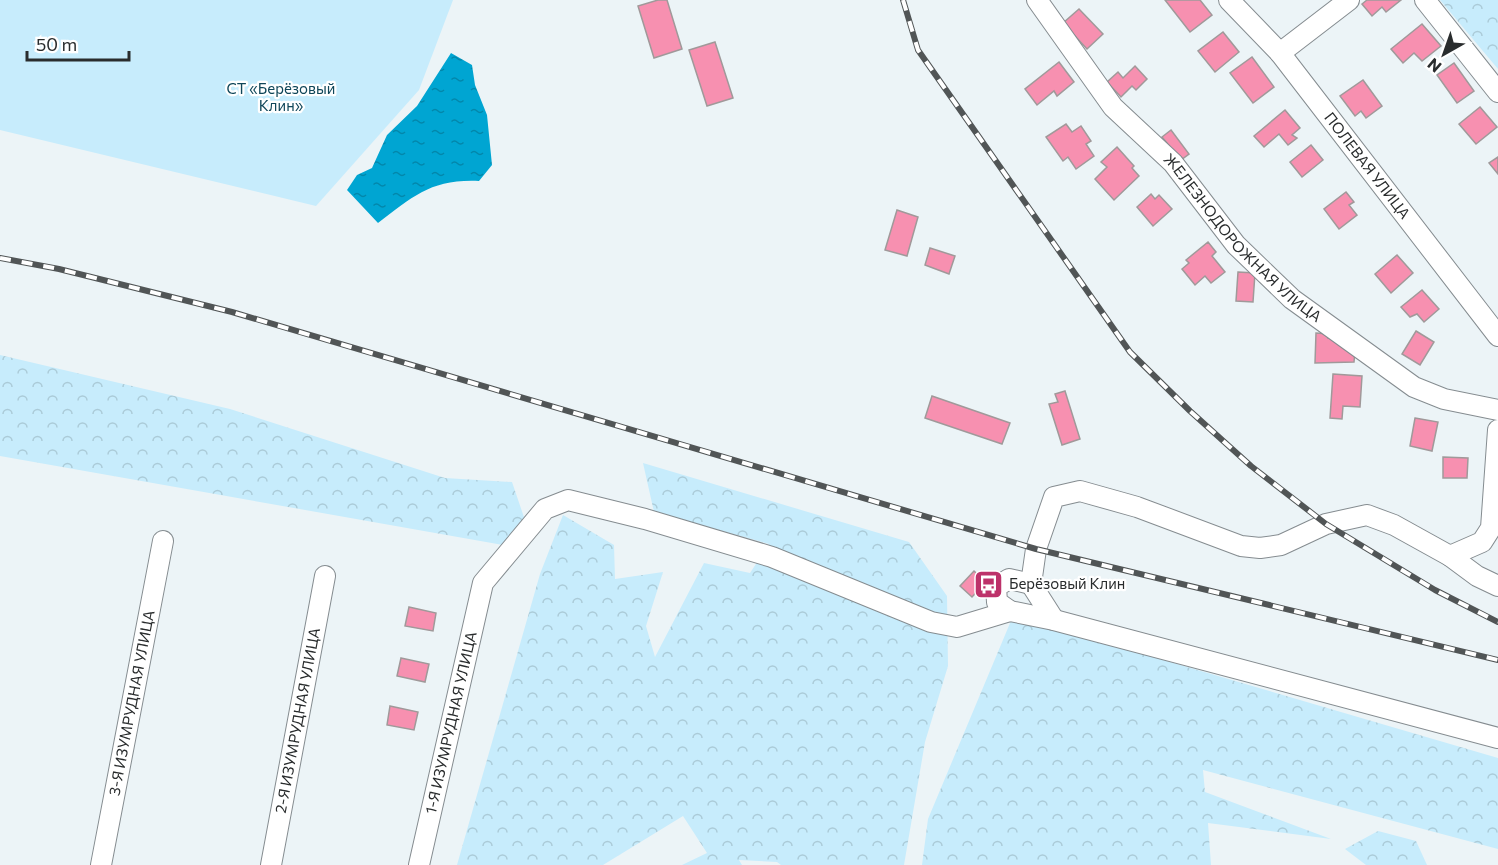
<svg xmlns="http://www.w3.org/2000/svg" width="1498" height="865" font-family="Commissioner,sans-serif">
  <defs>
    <pattern id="forest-crowns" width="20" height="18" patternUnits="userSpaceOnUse" patternTransform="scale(1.5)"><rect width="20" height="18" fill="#c7ecfc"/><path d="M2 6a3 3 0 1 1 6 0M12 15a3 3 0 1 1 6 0" fill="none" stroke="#abcbd8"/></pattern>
    <pattern id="water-ripples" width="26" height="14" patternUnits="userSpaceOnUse" patternTransform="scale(1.5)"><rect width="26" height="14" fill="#00a5d2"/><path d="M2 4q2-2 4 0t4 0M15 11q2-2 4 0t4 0" fill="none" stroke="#0287ab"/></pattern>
  </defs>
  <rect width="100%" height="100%" fill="#ecf4f7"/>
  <g fill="url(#forest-crowns)">
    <path d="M 1440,0 L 1498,0 L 1498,69 Z"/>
    <path d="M 0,355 L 230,409 L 445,478 L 512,482 L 528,529 L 503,545 L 0,456 Z"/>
    <path d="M 643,463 L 909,542 L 947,596 L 948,666 L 925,742 L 904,865 L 781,865 L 777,862 L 739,860 L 742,865 L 682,865 L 707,853 L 683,816 L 603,865 L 457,865 L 540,574 L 563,515 L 614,545 L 615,579 L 663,572 L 646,626 L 655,657 L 704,563 L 750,573 L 769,544 L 654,512 Z"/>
    <path d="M 1013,616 L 1498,758 L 1498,849 L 1203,770 L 1205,792 L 1331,839 L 1208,823 L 1211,865 L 922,865 L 928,819 Z"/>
    <path d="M 1378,831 L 1416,841 L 1427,865 L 1366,865 L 1345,849 Z"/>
  </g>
  <path fill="#c7ecfc" d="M 0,0 L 453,0 L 419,90 L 316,206 L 0,130 Z"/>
  <path fill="url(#water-ripples)" d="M 451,53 L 472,65 L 475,85 L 487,115 L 492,165 L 479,181 C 431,179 414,196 378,223 L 347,190 L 357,175 L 372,168 L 387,135 L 417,106 Z"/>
  <g fill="#f790b0" stroke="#a0999a" stroke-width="1.5">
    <path d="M 658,0 L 667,0 L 682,49 L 654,58 L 638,6 Z"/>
    <path d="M 1165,0 L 1200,0 L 1212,15 L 1190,32 Z"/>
    <path d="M 1367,0 L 1401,0 L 1386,12 L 1382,7 L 1372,16 L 1362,4 Z"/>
    <path d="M 1079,9 L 1103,34 L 1087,49 L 1063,23 Z"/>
    <path d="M 1422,24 L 1441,46 L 1422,61 L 1414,53 L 1403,63 L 1391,49 Z"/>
    <path d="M 1223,32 L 1239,52 L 1215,72 L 1198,51 Z"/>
    <path d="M 715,42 L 733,98 L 707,106 L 689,50 Z"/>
    <path d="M 1252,57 L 1274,87 L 1253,103 L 1230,73 Z"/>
    <path d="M 1059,62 L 1074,82 L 1057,96 L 1054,91 L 1037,105 L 1025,89 Z"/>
    <path d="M 1454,63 L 1474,91 L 1457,103 L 1437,75 Z"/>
    <path d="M 1135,66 L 1147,79 L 1136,90 L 1132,86 L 1121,97 L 1107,82 L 1118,72 L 1123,78 Z"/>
    <path d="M 1363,80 L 1382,106 L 1366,118 L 1361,111 L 1355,116 L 1340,96 Z"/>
    <path d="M 1480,107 L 1497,127 L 1476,144 L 1459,124 Z"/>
    <path d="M 1285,110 L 1300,128 L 1292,135 L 1297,138 L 1288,145 L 1279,134 L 1264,147 L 1254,136 Z"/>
    <path d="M 1066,124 L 1072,132 L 1081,126 L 1091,141 L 1086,144 L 1094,156 L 1076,169 L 1068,157 L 1063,161 L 1046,137 Z"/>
    <path d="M 1171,130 L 1189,154 L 1181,160 L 1162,137 Z"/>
    <path d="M 1311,145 L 1323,160 L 1302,177 L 1290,162 Z"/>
    <path d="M 1117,147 L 1134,166 L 1132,168 L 1139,176 L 1114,200 L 1095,179 L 1107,167 L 1101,162 Z"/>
    <path d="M 1498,157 L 1498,174 L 1489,163 Z"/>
    <path d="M 1346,192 L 1354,202 L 1349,205 L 1357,215 L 1339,229 L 1324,209 Z"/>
    <path d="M 1151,194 L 1155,199 L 1159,195 L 1172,209 L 1153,226 L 1137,207 Z"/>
    <path d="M 897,210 L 918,217 L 907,256 L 885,250 Z"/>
    <path d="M 1208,242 L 1216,252 L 1212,256 L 1225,272 L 1211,283 L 1205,276 L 1195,285 L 1182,269 L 1189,263 L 1186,260 Z"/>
    <path d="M 930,248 L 955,256 L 949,274 L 925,265 Z"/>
    <path d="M 1397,255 L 1413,273 L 1391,293 L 1375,274 Z"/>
    <path d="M 1238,272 L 1255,273 L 1253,302 L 1236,301 Z"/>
    <path d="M 1422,290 L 1439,309 L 1424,322 L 1417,314 L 1410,317 L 1401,307 Z"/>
    <path d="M 1416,331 L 1434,342 L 1420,365 L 1402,354 Z"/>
    <path d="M 1316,333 L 1329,334 L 1328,338 L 1340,339 L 1355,351 L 1354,362 L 1315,363 Z"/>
    <path d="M 1333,374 L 1362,376 L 1360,407 L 1343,406 L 1342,419 L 1330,418 Z"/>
    <path d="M 1065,391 L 1080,439 L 1062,445 L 1049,404 L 1058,402 L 1055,394 Z"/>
    <path d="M 932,396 L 1010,423 L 1002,444 L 925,418 Z"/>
    <path d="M 1415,418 L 1438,422 L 1432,451 L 1410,446 Z"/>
    <path d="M 1443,457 L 1468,458 L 1467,478 L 1443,478 Z"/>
    <path d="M 974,571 L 986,582 L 972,597 L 960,586 Z"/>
    <path d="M 409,607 L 436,613 L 433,631 L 405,626 Z"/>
    <path d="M 401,658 L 429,664 L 425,682 L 397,676 Z"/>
    <path d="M 390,706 L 418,712 L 414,730 L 387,725 Z"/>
  </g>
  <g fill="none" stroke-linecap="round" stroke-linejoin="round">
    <defs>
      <g id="minor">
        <path id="s1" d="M 1037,0 L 1113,107 L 1173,163 L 1236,245 L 1292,299 L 1414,387 L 1444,399 L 1498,410"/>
        <path id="s2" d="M 1229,0 L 1280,53 L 1498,336"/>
        <path d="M 1425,0 L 1498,92"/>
        <path d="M 1280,53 L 1349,0"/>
        <path d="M 1450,556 L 1477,576 L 1498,586"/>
        <path d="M 1031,584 L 1009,579 L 996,587 L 997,602 L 1010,611 L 1054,620 L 1498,738"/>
        <path d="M 1054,620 L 1031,584 L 1036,549 L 1054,497 L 1080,491 L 1137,507 L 1241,546 L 1260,548 L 1281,545 L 1326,524 L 1367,515 L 1394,525 L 1450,556 L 1482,542 L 1491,528 L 1498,430"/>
        <path id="s3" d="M 101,865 L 163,541"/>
        <path id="s4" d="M 271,865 L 325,576"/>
        <path id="s5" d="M 419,865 L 483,583 L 545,509 L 568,500 L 645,519 L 772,557 L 931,622 L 957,627 L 1010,611"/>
      </g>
    </defs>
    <use href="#minor" stroke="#858c90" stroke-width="22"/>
    <use href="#minor" stroke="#fff" stroke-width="20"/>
    <defs>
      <g id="rail">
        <path d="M 903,0 L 918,50 L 1130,352 L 1190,411 L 1251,466 L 1326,524 L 1435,590 L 1498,622"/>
        <path d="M 0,258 L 59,269 L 232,312 L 1036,549 L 1498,660"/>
      </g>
    </defs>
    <use href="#rail" stroke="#515556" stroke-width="6"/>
    <use href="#rail" stroke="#fff" stroke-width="4" stroke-dasharray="11" stroke-linecap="butt"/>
  </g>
  <defs>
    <symbol id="bus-square" viewBox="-11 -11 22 22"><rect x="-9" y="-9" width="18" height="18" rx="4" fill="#bd326a" stroke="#fff"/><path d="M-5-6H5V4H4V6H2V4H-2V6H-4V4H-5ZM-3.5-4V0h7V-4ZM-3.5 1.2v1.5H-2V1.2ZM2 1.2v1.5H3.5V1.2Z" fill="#fff"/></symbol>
  </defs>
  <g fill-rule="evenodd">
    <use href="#bus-square" x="972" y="568" width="33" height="33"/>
  </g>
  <g text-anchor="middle" stroke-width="4.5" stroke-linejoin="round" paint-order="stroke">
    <g font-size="15" fill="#0f4659" stroke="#fff">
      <text x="281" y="94">СТ «Берёзовый<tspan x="281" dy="17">Клин»</tspan></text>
    </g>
    <g font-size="15" fill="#292c2d" stroke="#fff">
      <text dy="5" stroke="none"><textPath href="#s2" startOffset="216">ПОЛЕВАЯ УЛИЦА</textPath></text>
      <text dy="5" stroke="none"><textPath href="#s1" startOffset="316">ЖЕЛЕЗНОДОРОЖНАЯ УЛИЦА</textPath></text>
      <text dy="5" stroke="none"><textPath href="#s3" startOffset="165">3-Я ИЗУМРУДНАЯ УЛИЦА</textPath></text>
      <text dy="5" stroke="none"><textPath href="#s4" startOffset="147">2-Я ИЗУМРУДНАЯ УЛИЦА</textPath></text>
      <text dy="5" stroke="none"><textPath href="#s5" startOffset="146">1-Я ИЗУМРУДНАЯ УЛИЦА</textPath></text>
    </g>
    <g font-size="15" fill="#292c2d" stroke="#fff" text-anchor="start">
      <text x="1009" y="589">Берёзовый Клин</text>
    </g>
  </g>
  <g transform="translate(1444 54) rotate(220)" stroke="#ffffff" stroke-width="4.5" paint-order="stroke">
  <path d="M0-4.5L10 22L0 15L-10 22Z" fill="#292c2d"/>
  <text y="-9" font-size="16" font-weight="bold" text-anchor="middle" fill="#292c2d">N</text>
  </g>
  <path d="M27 51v9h102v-9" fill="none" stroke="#292c2d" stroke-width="3"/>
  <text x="36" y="51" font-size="18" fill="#292c2d" stroke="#ffffff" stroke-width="4.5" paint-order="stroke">50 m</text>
</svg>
